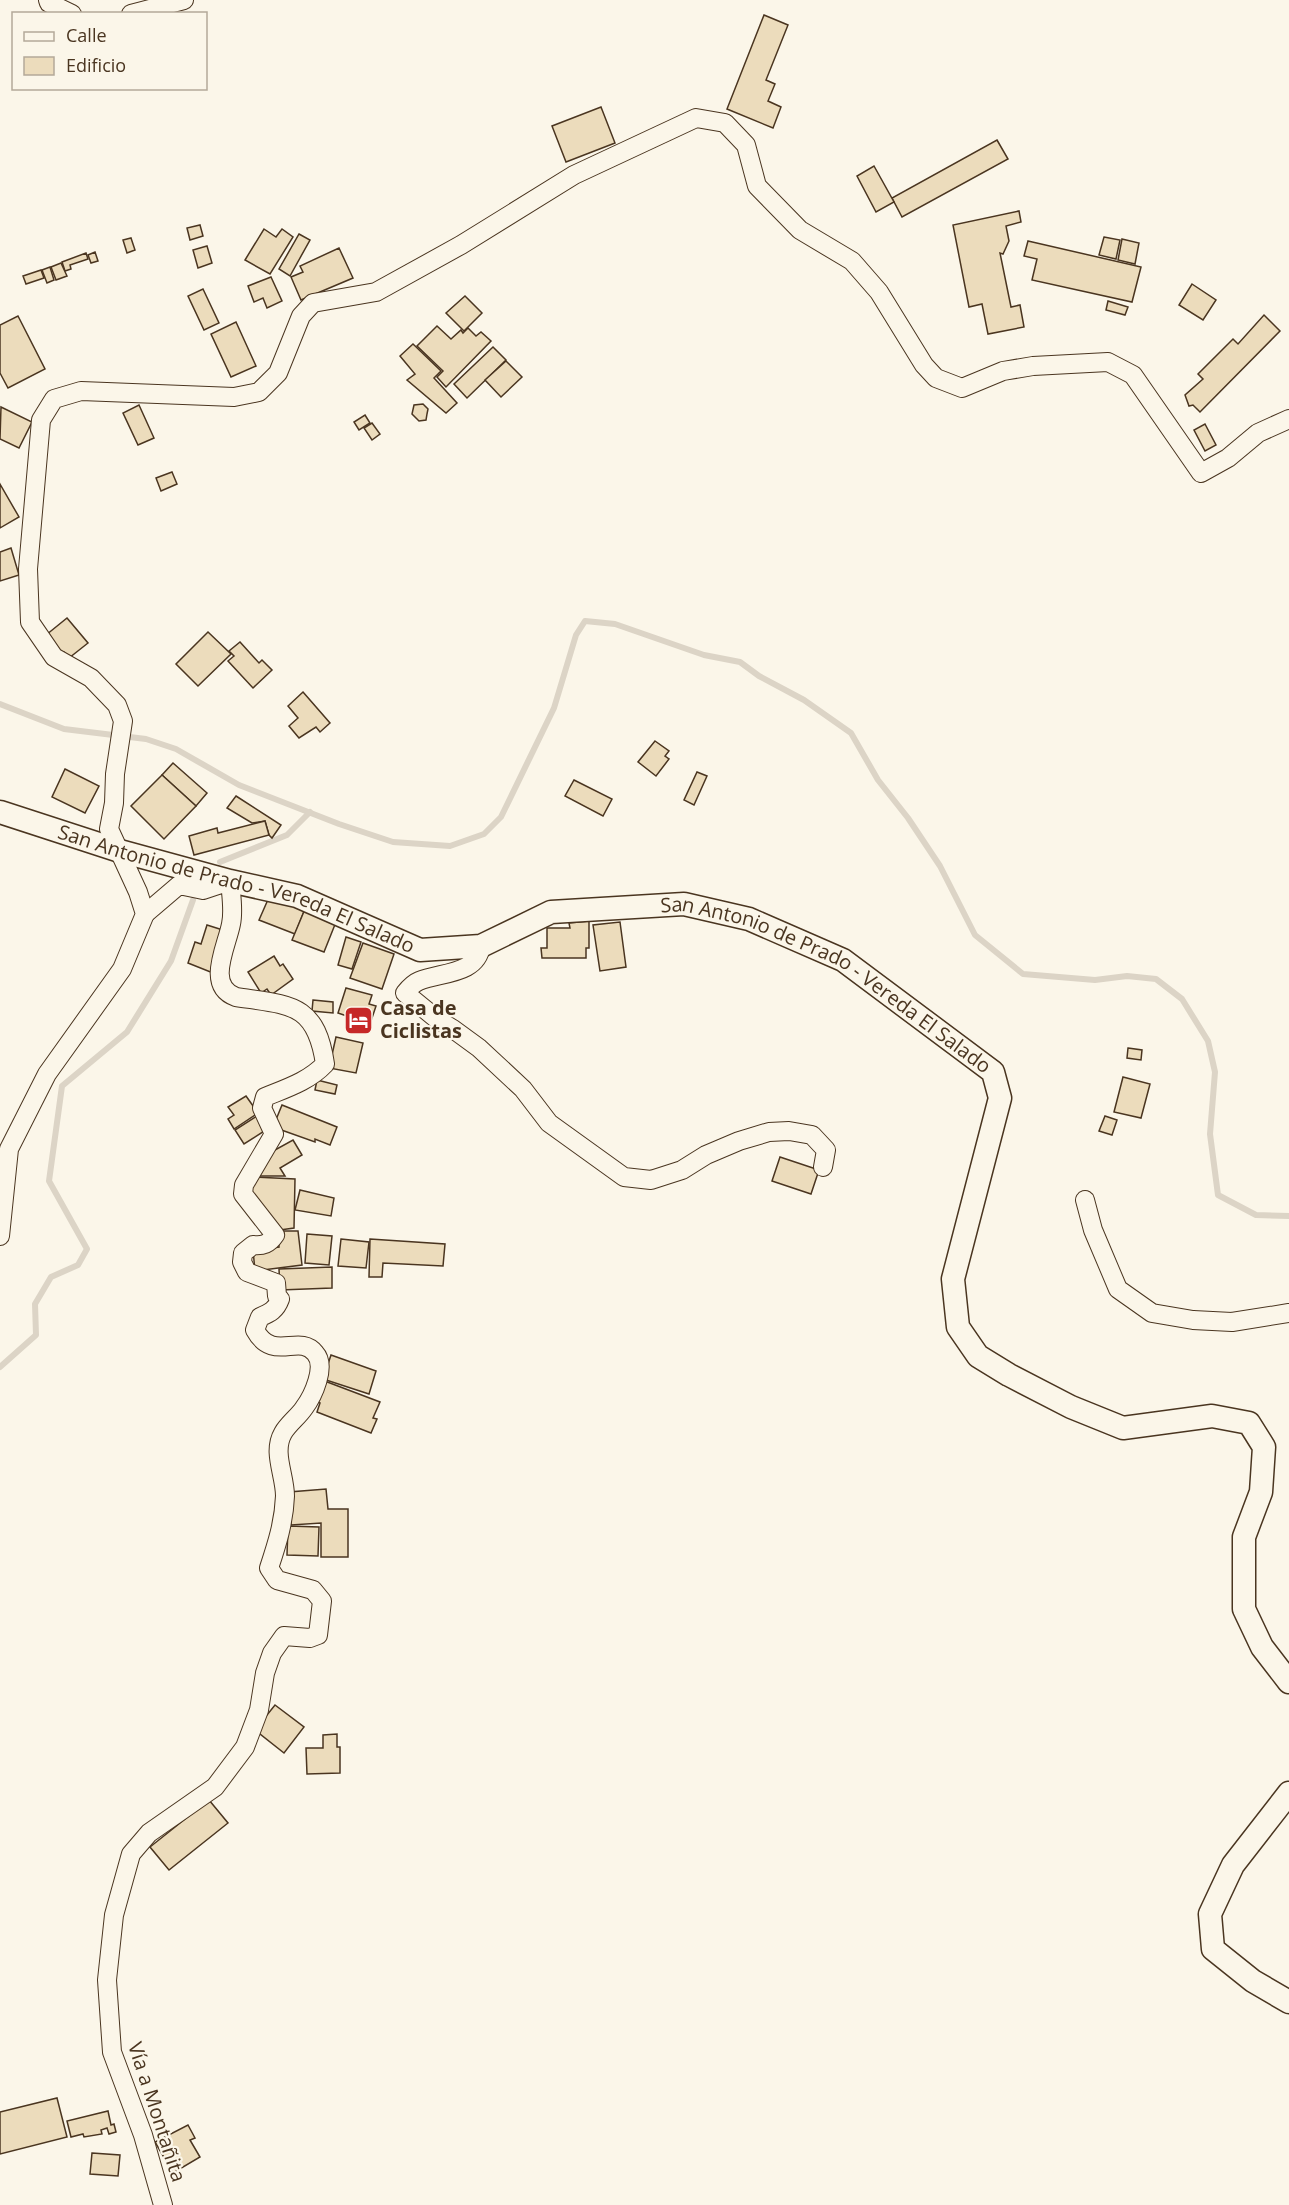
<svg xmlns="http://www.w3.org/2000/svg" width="1289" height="2205" font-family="'Open Sans',sans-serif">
  <rect width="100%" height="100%" fill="#fbf6e9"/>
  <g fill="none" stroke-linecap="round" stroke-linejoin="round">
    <g stroke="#dcd4c6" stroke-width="6">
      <path d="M 0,704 L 64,729 L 146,739 L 176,749 L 239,785 L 339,824 L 393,842 L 450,846 L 484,834 L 501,817 L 554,708 L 576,635 L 585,621 L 615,624 L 704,655 L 740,662 L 759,676 L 804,700 L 851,733 L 878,780 L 908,818 L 940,866 L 975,935 L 1023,974 L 1095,980 L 1127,976 L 1156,979 L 1182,999 L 1208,1041 L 1215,1072 L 1210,1134 L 1218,1195 L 1256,1215 L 1289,1216"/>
      <path d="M 220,862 L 287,835 L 310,812"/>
      <path d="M 0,1367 L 36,1335 L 35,1304 L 51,1277 L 78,1265 L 87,1249 L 49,1181 L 62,1086 L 127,1032 L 171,961 L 193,900"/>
    </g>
  </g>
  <g fill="#ecdcbc" stroke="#4a3520" stroke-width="1.5">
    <path d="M 764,15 L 788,25 L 766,80 L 775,84 L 768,101 L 781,107 L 773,128 L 727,109 Z"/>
    <path d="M 601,107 L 615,143 L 566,162 L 552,126 Z"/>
    <path d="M 997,140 L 1008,159 L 902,217 L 892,198 Z"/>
    <path d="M 874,166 L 894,202 L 876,212 L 857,176 Z"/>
    <path d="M 1019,211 L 1021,222 L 1006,226 L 1009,241 L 1003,254 L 1000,253 L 1011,307 L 1020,305 L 1024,327 L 988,334 L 982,304 L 969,307 L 953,225 Z"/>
    <path d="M 200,225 L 203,236 L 190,240 L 187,228 Z"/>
    <path d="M 264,229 L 276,237 L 282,229 L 293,237 L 270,274 L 245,260 Z"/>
    <path d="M 299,234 L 310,240 L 290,276 L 279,269 Z"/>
    <path d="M 1104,237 L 1120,240 L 1116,259 L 1099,255 Z"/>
    <path d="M 131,238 L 135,250 L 127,253 L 123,240 Z"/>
    <path d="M 1122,239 L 1139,243 L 1135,264 L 1118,260 Z"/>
    <path d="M 1028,241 L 1141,267 L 1132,302 L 1032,280 L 1037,259 L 1024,256 Z"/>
    <path d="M 207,246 L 212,263 L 198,268 L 193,250 Z"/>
    <path d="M 339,248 L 353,278 L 301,300 L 291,277 L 303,272 L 300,266 Z"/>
    <path d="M 95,252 L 98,261 L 91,263 L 88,255 Z"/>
    <path d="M 86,253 L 88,259 L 70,265 L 71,269 L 65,271 L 62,262 Z"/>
    <path d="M 61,263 L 67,276 L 56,280 L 51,267 Z"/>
    <path d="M 50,267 L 54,280 L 47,283 L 42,270 Z"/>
    <path d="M 41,270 L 44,278 L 26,284 L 23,276 Z"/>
    <path d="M 271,277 L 282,301 L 267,308 L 263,298 L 254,302 L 248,286 Z"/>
    <path d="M 1192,284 L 1216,300 L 1203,320 L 1179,305 Z"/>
    <path d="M 203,289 L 219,323 L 204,330 L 188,296 Z"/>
    <path d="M 465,296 L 482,313 L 464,331 L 446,313 Z"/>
    <path d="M 1108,301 L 1128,307 L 1125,315 L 1106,310 Z"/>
    <path d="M 1264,315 L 1280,331 L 1200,412 L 1193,405 L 1189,406 L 1185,395 L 1203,379 L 1198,374 L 1233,339 L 1238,344 Z"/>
    <path d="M 18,316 L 45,369 L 8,388 L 0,373 L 0,325 Z"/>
    <path d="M 236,322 L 256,366 L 231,377 L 211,334 Z"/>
    <path d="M 437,326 L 451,339 L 461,330 L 463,333 L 468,328 L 476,336 L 481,332 L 491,341 L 446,387 L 437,377 L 443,371 L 417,346 Z"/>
    <path d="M 413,344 L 441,371 L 434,378 L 457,403 L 446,413 L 407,380 L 415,374 L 400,356 Z"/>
    <path d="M 493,347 L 506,360 L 467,398 L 454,384 Z"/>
    <path d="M 506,361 L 522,377 L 501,397 L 485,380 Z"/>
    <path d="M 423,404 L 428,409 L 427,414 L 426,420 L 419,421 L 412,414 L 414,405 Z"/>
    <path d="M 139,405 L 154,438 L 138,445 L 123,413 Z"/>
    <path d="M 1,407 L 32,422 L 19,448 L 0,439 Z"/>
    <path d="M 365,415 L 370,423 L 359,430 L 354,422 Z"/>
    <path d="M 372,423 L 380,434 L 372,440 L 364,428 Z"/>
    <path d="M 1205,424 L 1216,445 L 1205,451 L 1194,430 Z"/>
    <path d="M 172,472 L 177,484 L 161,491 L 156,478 Z"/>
    <path d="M 0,484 L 19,517 L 0,528 Z"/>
    <path d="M 11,548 L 19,575 L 0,581 L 0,552 Z"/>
    <path d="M 67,618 L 88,643 L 69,658 L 64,652 L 62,654 L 46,635 Z"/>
    <path d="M 208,632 L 231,654 L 198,686 L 176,664 Z"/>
    <path d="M 240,642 L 259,663 L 262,660 L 272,670 L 253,688 L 228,661 L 234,656 L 229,651 Z"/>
    <path d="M 303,692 L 330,723 L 320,732 L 316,727 L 299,738 L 289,726 L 298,718 L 288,706 Z"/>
    <path d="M 655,741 L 669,751 L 665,756 L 669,759 L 656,776 L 638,762 Z"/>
    <path d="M 173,763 L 207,793 L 196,806 L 162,775 Z"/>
    <path d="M 65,769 L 99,786 L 85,813 L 52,797 Z"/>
    <path d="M 697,772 L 707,776 L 694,805 L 684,800 Z"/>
    <path d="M 162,775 L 196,806 L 164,839 L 131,806 Z"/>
    <path d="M 574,780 L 612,799 L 603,816 L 565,796 Z"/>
    <path d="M 236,796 L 281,825 L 272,838 L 269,835 L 265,821 L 252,823 L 227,808 Z"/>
    <path d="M 265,821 L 269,835 L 194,855 L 189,836 L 217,828 L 218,833 Z"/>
    <path d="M 270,895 L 305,909 L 295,934 L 259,920 Z"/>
    <path d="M 305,909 L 336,922 L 324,952 L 292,940 Z"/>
    <path d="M 589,921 L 589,948 L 586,948 L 586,958 L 542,958 L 541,948 L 547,948 L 547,928 L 570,928 L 569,923 Z"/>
    <path d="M 620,922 L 626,967 L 600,971 L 593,925 Z"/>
    <path d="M 207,925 L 226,931 L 213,973 L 188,963 L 195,942 L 201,944 Z"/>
    <path d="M 346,937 L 361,942 L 352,969 L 338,965 Z"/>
    <path d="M 363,943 L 394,954 L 382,989 L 350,978 Z"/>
    <path d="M 274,956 L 280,966 L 283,964 L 293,979 L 271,995 L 267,989 L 261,993 L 248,972 Z"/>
    <path d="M 346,988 L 372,995 L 369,1004 L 376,1006 L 370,1024 L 338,1013 Z"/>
    <path d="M 313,1000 L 333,1002 L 333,1013 L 312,1011 Z"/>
    <path d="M 336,1037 L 363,1043 L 356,1073 L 329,1068 Z"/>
    <path d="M 1128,1048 L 1142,1050 L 1141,1060 L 1127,1058 Z"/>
    <path d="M 1123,1077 L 1150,1084 L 1141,1118 L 1114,1112 Z"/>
    <path d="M 317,1080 L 337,1085 L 335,1094 L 315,1090 Z"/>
    <path d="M 246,1096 L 258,1113 L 234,1129 L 228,1119 L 234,1115 L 228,1107 Z"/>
    <path d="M 282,1105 L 337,1127 L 330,1145 L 315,1139 L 315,1142 L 273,1127 Z"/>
    <path d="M 260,1114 L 269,1128 L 244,1144 L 235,1130 Z"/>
    <path d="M 1105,1116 L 1117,1120 L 1112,1135 L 1099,1131 Z"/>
    <path d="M 293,1140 L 302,1155 L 280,1168 L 285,1176 L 254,1176 L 264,1156 Z"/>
    <path d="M 780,1157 L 819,1170 L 811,1194 L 772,1181 Z"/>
    <path d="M 252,1177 L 295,1179 L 294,1228 L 280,1230 L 247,1189 Z"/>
    <path d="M 300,1190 L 334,1198 L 331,1216 L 295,1210 Z"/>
    <path d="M 278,1231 L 298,1231 L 302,1265 L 255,1271 L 253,1250 L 279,1247 Z"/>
    <path d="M 307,1234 L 332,1236 L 329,1265 L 305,1263 Z"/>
    <path d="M 341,1239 L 369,1242 L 366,1268 L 338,1266 Z"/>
    <path d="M 370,1239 L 445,1244 L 443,1266 L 383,1263 L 382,1277 L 369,1277 Z"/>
    <path d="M 332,1267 L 332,1288 L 280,1290 L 279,1269 Z"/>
    <path d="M 331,1355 L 376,1371 L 369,1394 L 323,1379 Z"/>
    <path d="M 322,1380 L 380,1402 L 373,1418 L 377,1419 L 371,1433 L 317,1412 L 320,1403 L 314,1401 Z"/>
    <path d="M 326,1489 L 328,1509 L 348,1509 L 348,1557 L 321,1557 L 321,1523 L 291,1525 L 289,1492 Z"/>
    <path d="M 288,1526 L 319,1527 L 318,1556 L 287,1555 Z"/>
    <path d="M 275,1705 L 304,1727 L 284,1753 L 255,1730 Z"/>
    <path d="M 337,1734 L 337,1747 L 340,1747 L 340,1773 L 307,1774 L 306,1748 L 323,1748 L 323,1735 Z"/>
    <path d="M 209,1800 L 228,1823 L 169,1870 L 150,1847 Z"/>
    <path d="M 57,2098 L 67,2137 L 0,2154 L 0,2112 Z"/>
    <path d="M 108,2111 L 111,2125 L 114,2124 L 116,2132 L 109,2134 L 107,2128 L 101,2130 L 102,2134 L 84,2137 L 83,2134 L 71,2137 L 67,2121 Z"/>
    <path d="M 188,2125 L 195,2138 L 190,2140 L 200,2157 L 173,2173 L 155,2142 Z"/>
    <path d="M 92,2153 L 120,2155 L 118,2176 L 90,2174 Z"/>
  </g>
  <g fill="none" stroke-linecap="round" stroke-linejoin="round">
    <defs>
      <g id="minor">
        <path d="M 48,0 L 49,3 L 72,14"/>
        <path d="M 131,14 L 184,0"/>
        <path d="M 145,914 L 179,885 L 203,890 L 230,881 C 231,894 234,911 231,924 C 227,946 205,986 236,997 C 289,1005 316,1002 325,1064 C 309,1081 287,1088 265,1097 L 262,1108 L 274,1134 L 244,1185 L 243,1194 L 275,1235 C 269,1244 263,1246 253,1245 L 243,1253 L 242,1262 L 247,1272 L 276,1283 L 277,1296 L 280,1299 C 276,1310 270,1313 260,1317 L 255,1330 C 273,1363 299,1333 315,1353 C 327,1366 313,1396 304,1408 C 298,1417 288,1424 283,1433 C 272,1452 285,1475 285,1496 C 284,1522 277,1544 269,1568 L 277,1580 L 313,1590 L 322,1601 L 318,1635 L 310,1638 L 284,1636 L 272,1653 L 265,1673 L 259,1710 L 245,1747 L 215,1787 L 149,1833 L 131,1854 L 114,1915 L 107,1980 L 112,2052 L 143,2135 L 163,2205"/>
        <path d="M 481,946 C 477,975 441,972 419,981 C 414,983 409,988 405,993 L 438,1020 L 453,1029 L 479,1048 L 523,1089 L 549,1123 L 624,1177 L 651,1180 L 682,1170 L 706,1155 L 739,1141 L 769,1132 L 789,1131 L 812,1135 L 826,1150 L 823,1167"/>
        <path d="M 1085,1200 L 1093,1230 L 1118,1289 L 1152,1313 L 1193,1320 L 1232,1322 L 1289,1313"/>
        <path d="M 0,1236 L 9,1149 L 47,1074 L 122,969 L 145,914 L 138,892 L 109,829 L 114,803 L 115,774 L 123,721 L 117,705 L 91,678 L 54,657 L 30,622 L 28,569 L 41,420 L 54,399 L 81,391 L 234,397 L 259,392 L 278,373 L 301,316 L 313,303 L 376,292 L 461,245 L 574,175 L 696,118 L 725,123 L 746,145 L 757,186 L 800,230 L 852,261 L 879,292 L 924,365 L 936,378 L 962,388 L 1003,371 L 1033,366 L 1108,362 L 1133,375 L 1201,473 L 1228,458 L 1258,433 L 1289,419"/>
      </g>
      <g id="tertiary">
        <path id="s1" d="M 0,812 L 120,851 L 230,881 L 297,896 L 420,950 L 481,946 L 551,912 L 684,904 L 749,919 L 843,960 L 993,1072 L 1000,1098 L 953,1279 L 958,1327 L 978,1356 L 1009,1375 L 1071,1407 L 1123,1428 L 1212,1416 L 1249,1423 L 1264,1447 L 1261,1492 L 1244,1537 L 1244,1609 L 1262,1647 L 1289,1682"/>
        <path d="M 1289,1793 L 1233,1865 L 1210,1914 L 1213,1949 L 1253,1981 L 1289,2002"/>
      </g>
    </defs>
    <use href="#minor" stroke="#4a3520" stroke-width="20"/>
    <use href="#tertiary" stroke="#4a3520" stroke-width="25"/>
    <use href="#minor" stroke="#fbf6e9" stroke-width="18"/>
    <use href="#tertiary" stroke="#fbf6e9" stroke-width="22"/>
  </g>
  <defs>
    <symbol id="hotel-square" viewBox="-11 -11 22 22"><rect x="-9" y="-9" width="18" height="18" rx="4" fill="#c62828" stroke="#fbf6e9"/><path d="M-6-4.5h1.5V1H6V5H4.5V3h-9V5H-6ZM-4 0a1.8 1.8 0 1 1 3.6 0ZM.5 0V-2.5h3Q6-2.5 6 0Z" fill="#fff"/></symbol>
  </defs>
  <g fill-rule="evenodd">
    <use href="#hotel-square" x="342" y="1004" width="33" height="33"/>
  </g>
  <g text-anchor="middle" stroke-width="4.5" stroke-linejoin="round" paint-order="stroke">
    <g font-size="20" fill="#4a3520" stroke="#fbf6e9">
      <text dy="7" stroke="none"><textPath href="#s1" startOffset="249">San Antonio de Prado - Vereda El Salado</textPath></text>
      <text dy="7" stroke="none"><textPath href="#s1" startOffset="879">San Antonio de Prado - Vereda El Salado</textPath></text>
      <text transform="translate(157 2112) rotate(72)" y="7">Vía a Montañita</text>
    </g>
    <g font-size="20" font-weight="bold" fill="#4a3520" stroke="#fbf6e9" text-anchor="start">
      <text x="380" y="1015">Casa de<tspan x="380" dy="23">Ciclistas</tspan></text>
    </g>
  </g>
  <rect x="12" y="12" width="195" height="78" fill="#fbf6e9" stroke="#b4a999" stroke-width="1.5"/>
  <rect x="24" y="32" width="30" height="9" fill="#fbf6e9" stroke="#b4a999" stroke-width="1.5"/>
  <text x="66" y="42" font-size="18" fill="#4a3520">Calle</text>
  <rect x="24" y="57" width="30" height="18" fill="#ecdcbc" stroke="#b4a999" stroke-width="1.5"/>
  <text x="66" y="72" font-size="18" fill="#4a3520">Edificio</text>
</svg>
